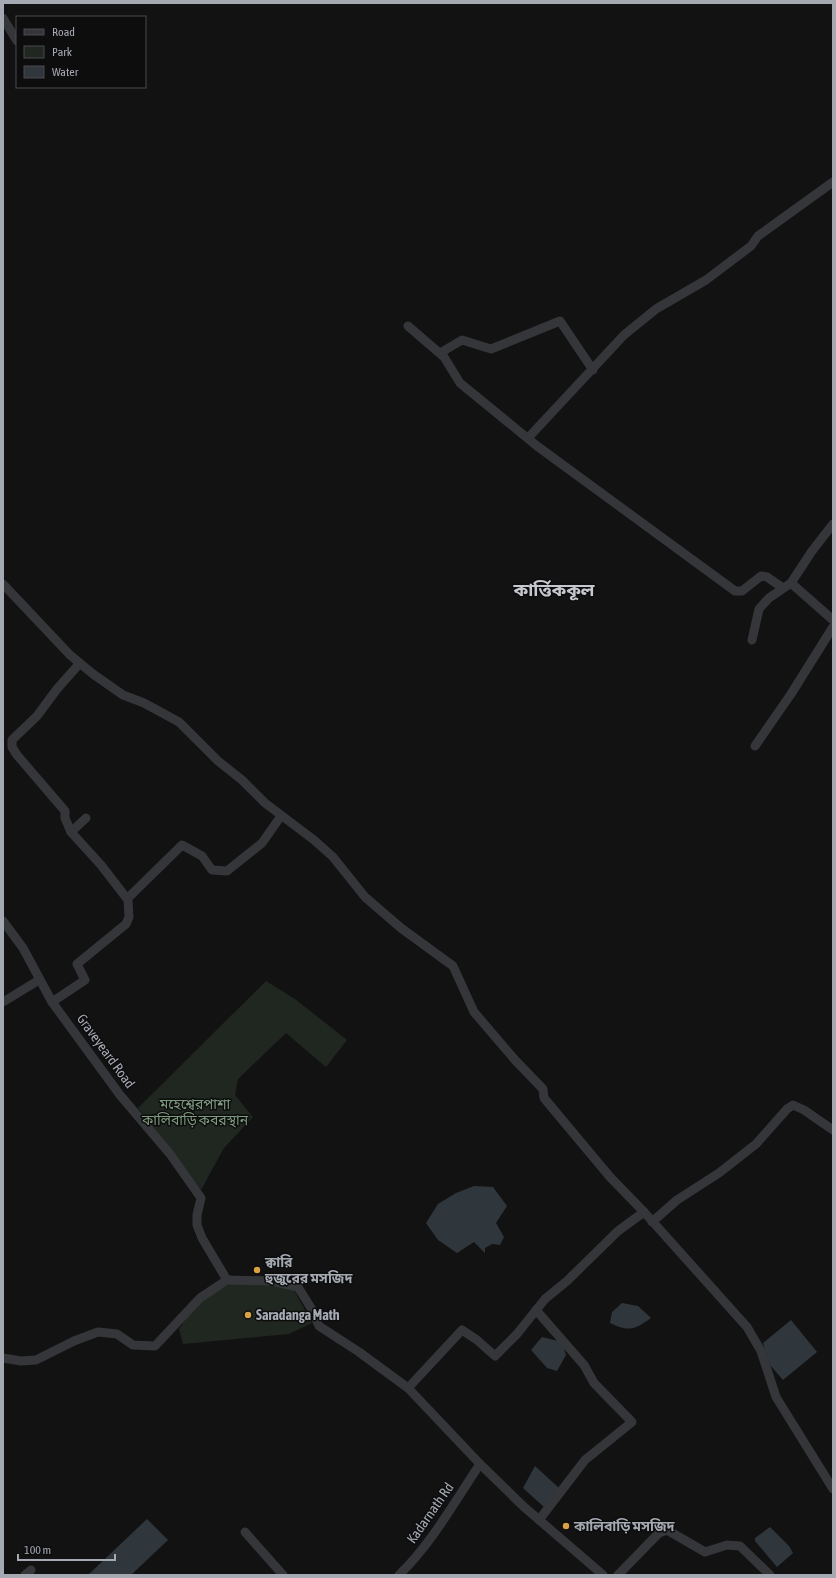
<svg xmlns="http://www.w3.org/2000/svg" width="836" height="1578" font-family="'Asap Condensed','Noto Sans Bengali',sans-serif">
  <rect width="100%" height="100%" fill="#121213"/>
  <g fill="#202721">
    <path d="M 266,981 L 295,999 L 347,1040 L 326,1067 L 286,1033 L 238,1079 L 235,1095 L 253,1117 L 224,1148 L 201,1190 L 138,1108 Z"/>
    <path d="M 235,1282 L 260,1282 L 294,1290 L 312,1323 L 289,1334 L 183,1344 L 179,1329 L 194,1307 L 218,1290 Z"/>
  </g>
  <g fill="#2f363c">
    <path d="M 474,1186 L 493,1187 L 507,1206 L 496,1223 L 504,1237 L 500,1245 L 492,1244 L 485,1248 L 485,1253 L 474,1242 L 457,1253 L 438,1240 L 426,1223 L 438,1204 L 456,1193 Z"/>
    <path d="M 622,1303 L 638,1306 L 651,1318 C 634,1330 629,1332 610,1323 L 612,1312 Z"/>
    <path d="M 791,1320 L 817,1352 L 783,1380 L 770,1365 L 763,1343 Z"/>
    <path d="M 542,1337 L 558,1341 L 563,1346 L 566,1355 L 557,1371 L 547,1368 L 531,1350 Z"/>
    <path d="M 535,1466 L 560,1489 L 544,1507 L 523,1488 Z"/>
    <path d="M 147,1519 L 168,1540 L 131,1575 L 88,1575 Z"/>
    <path d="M 770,1527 L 789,1546 L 793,1553 L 777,1567 L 755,1541 L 755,1538 Z"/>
  </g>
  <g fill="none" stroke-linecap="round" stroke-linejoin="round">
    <g stroke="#353639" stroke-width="9">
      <path d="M 3,18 L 17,41"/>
      <path d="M 408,326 L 444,357 L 460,383 L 537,446 L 735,591 L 742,591 L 761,576 L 767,577 L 783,588"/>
      <path d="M 440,353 L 462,340 L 491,349 L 560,321 L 593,370"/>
      <path d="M 528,438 L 624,335 L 656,309 L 706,280 L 751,246 L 758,236 L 833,182"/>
      <path d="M 791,583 L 833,620"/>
      <path d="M 3,584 L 70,655 L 93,674 L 123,695 L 144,703 L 179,722 L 218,761 L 242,780 L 265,803 L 314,840 L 333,857 L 365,897 L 401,928 L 453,966 L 474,1012 L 515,1060 L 543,1089 L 544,1098 L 610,1177 L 644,1212 L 747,1327 L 761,1351 L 776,1397 L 833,1489"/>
      <path d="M 752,640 L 759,609 L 769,598 L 791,583 L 812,551 L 833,524"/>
      <path d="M 755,746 L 791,694 L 833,627"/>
      <path d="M 71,832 L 86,818"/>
      <path d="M 130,896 L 182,845 L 202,856 L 212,870 L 227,871 L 262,843 L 281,816"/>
      <path d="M 3,921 L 23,948 L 52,1002 L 120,1095 L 170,1154 L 201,1198 L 197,1215 L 197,1225 L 202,1238 L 227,1280"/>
      <path d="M 3,1002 L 39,980"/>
      <path d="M 52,1002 L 85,980 L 77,964 L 126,924 L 129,917 L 128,900 L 101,865 L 71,832 L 65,818 L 65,811 L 17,755 L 12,747 L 12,740 L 37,716 L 57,689 L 80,663"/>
      <path d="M 652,1222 L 677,1200 L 719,1173 L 756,1144 L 787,1109 L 793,1105 L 804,1110 L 833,1130"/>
      <path d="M 536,1310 L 584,1365 L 594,1383 L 632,1422 L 585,1460 L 539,1520"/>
      <path d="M 3,1358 L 21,1361 L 36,1360 L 74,1341 L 98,1332 L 117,1334 L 133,1345 L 155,1346 L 200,1298 L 227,1280 L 272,1281 L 298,1287 L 311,1308 L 319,1326 L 359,1352 L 408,1388 L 480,1464 L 523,1506 L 603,1575"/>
      <path d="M 408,1388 L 462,1330 L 477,1340 L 495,1356 L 517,1334 L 545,1299 L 567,1281 L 618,1231 L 644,1212"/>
      <path d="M 245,1532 L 283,1575"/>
      <path d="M 25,1575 L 31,1570"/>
      <path d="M 399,1575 C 432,1543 455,1501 480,1464"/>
      <path d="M 618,1575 L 659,1533 L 667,1530 L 705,1552 L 727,1545 L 740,1546 L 770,1575"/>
    </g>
  </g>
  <g fill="#daa143" stroke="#0d0d0e" stroke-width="1.5">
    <circle cx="257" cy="1270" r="4"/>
    <circle cx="248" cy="1315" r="4"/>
    <circle cx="566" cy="1526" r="4"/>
  </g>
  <g text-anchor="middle" stroke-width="3" stroke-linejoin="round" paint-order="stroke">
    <g font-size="14" fill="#a5a9b2" stroke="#0d0d0e">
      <text transform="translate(106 1051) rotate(54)" y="5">Graveyeard Road</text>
      <text transform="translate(430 1513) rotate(-55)" y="5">Kadarnath Rd</text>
    </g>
    <g font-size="14" fill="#7e9a7e" stroke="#0d0d0e">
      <text x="195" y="1109">মহেশ্বেরপাশা<tspan x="195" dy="16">কালিবাড়ি কবরস্থান</tspan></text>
    </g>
    <g font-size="14" font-weight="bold" fill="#a5a9b2" stroke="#0d0d0e" text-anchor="start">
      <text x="265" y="1267">ক্বারি<tspan x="265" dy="16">হুজুরের মসজিদ</tspan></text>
      <text x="256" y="1320">Saradanga Math</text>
      <text x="574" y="1531">কালিবাড়ি মসজিদ</text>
    </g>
    <g font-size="18" font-weight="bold" fill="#c5c8ce" stroke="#0d0d0e">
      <text x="554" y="596">কার্ত্তিককূল</text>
    </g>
  </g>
  <rect width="836" height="1578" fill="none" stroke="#a5a9b2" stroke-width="8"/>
  <rect x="16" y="16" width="130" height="72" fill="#0d0d0e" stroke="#4a4b50"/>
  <rect x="24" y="29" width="20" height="6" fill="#353639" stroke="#4a4b50"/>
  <text x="52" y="36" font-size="12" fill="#a5a9b2">Road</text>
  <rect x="24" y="46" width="20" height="12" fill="#202721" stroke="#4a4b50"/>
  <text x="52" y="56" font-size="12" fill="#a5a9b2">Park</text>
  <rect x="24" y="66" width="20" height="12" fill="#2f363c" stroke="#4a4b50"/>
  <text x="52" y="76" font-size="12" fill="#a5a9b2">Water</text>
  <path d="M18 1554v6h97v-6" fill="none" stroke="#a5a9b2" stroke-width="2"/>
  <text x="24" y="1554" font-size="12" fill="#a5a9b2" stroke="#0d0d0e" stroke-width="3" paint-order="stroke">100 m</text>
</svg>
